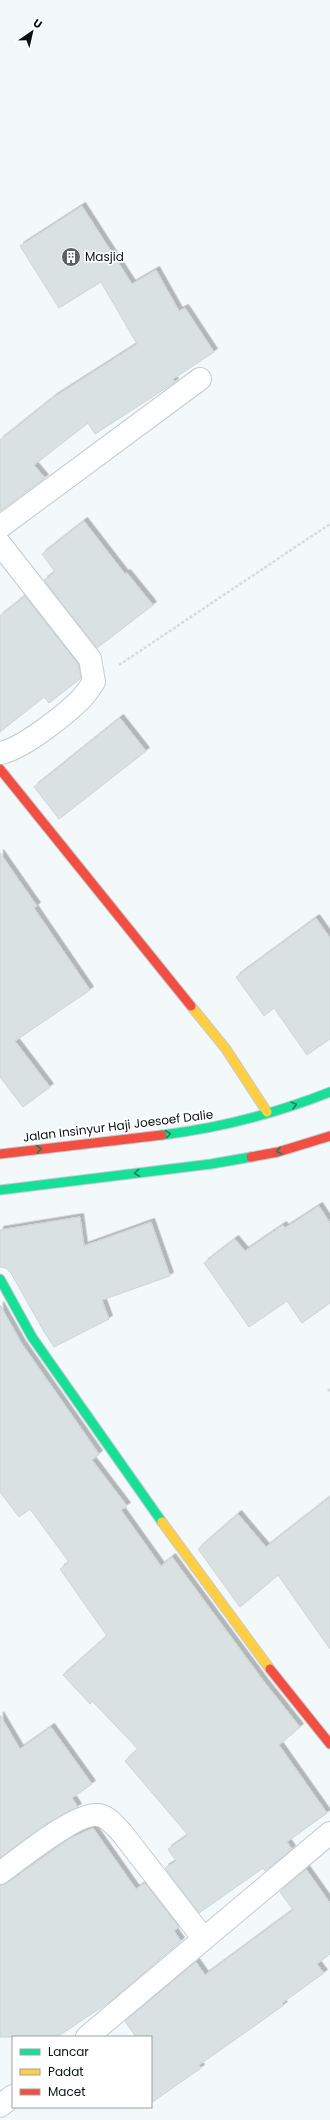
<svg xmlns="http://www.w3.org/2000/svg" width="330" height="2120" font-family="Poppins,sans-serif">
  <defs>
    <filter id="shadow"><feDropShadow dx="3.5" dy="-3.5" stdDeviation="0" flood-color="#0004"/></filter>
  </defs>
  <rect width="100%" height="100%" fill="#f3f8fa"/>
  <g fill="#dae1e3" stroke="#ced5d7" filter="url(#shadow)">
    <path d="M 82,206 L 132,284 L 156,270 L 179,311 L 185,308 L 214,352 L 173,379 L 175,382 L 166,388 L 95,434 L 88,423 L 34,465 L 45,478 L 0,511 L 0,440 L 54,397 L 137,344 L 101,282 L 59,308 L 20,246 Z"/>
    <path d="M 84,521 L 125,574 L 127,573 L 153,605 L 97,648 L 44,580 L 55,572 L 42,554 Z"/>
    <path d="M 25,596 L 78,664 L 81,678 L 49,703 L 44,697 L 0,732 L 0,616 Z"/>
    <path d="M 120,718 L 146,751 L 59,819 L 34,787 Z"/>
    <path d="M 0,853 L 37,906 L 34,908 L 90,990 L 15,1041 L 50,1087 L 23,1107 L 0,1077 Z"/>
    <path d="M 316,918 L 330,938 L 330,1039 L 307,1055 L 274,1008 L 264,1016 L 236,977 Z"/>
    <path d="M 319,1206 L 330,1223 L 330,1303 L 302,1323 L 287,1301 L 249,1327 L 204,1263 L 235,1239 L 245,1251 L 283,1225 L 285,1228 Z"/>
    <path d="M 80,1217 L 84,1246 L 151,1222 L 170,1276 L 102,1300 L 109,1319 L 54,1347 L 43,1330 L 11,1273 L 6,1268 L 0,1267 L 0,1230 Z"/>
    <path d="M 0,1305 L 22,1344 L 99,1454 L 92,1460 L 127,1506 L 121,1510 L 161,1566 L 172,1557 L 265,1683 L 300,1727 L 279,1745 L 327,1813 L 287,1842 L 292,1849 L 265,1871 L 263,1868 L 199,1913 L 165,1868 L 176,1861 L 168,1849 L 188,1835 L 125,1761 L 138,1749 L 92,1701 L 90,1704 L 63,1675 L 107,1636 L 60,1569 L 69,1562 L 30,1509 L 19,1517 L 0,1492 Z"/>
    <path d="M 330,1497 L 330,1649 L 278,1575 L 240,1607 L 198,1549 L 238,1514 L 266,1547 Z"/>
    <path d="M 0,1715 L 20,1749 L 51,1727 L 92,1784 L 72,1798 L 78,1807 L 41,1827 L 0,1858 Z"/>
    <path d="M 93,1828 L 136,1889 L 145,1883 L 179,1927 L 174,1931 L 181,1941 L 111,2001 L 57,2037 L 0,2037 L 0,1885 L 7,1883 L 69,1839 Z"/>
    <path d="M 306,1869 L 330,1903 L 330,1954 L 317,1964 L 324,1973 L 282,2003 L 284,2005 L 199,2065 L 201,2068 L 151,2103 L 151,2037 L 136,2037 L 125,2021 L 196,1962 L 205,1975 L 293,1910 L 280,1892 Z"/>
  </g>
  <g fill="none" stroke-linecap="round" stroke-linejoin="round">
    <defs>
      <g id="street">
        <path d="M 0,527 L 200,379"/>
        <path d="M 0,544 L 90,659 L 94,682 C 90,687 86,694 81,699 C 65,715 21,750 0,753"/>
        <path d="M 0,1873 C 20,1859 76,1812 98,1815 C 108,1816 115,1826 122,1833 L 204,1939"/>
        <path d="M 87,2037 L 330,1833"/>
        <path d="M 0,2106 L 13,2096"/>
      </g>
      <g id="fast">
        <path d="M 162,1135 C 219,1128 277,1113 330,1092"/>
        <path d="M 0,1190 L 211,1164 L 251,1157"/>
        <path d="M 0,1279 L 32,1337 L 162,1522"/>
      </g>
      <g id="slow">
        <path d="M 191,1006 L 226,1049 L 267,1112"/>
        <path d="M 162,1522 L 270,1669"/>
      </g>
      <g id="jam">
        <path d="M 0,769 L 191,1006"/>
        <path d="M 0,1154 L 162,1135"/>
        <path d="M 251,1157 L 278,1152 L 330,1136"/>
        <path d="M 270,1669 L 330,1744"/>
      </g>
    </defs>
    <use href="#street" stroke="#c5cbce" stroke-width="24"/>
    <use href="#fast" stroke="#c5cbce" stroke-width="11"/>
    <use href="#slow" stroke="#c5cbce" stroke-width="11"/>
    <use href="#jam" stroke="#c5cbce" stroke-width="11"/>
    <g stroke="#d9dadb" stroke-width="2.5" stroke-dasharray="3 2" stroke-linecap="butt">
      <path d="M 119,665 L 330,524"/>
      <path d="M 328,1389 L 330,1391"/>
    </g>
    <use href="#street" stroke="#fdfefe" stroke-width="22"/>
    <use href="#fast" stroke="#16e098" stroke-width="9"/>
    <use href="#slow" stroke="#ffcf43" stroke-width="9"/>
    <use href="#jam" stroke="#f24e42" stroke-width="9"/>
  </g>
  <defs><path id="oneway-chevron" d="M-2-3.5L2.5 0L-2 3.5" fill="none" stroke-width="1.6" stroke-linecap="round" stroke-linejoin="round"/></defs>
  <g stroke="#10835d">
    <use href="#oneway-chevron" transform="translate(294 1105) rotate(-15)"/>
    <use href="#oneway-chevron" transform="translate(168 1134) rotate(-7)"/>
    <use href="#oneway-chevron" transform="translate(39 1149) rotate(-7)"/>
    <use href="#oneway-chevron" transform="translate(279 1151) rotate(166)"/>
    <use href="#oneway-chevron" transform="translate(137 1173) rotate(173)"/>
  </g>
  <defs>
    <symbol id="building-disc" viewBox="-11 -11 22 22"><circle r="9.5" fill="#5b6264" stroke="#fff"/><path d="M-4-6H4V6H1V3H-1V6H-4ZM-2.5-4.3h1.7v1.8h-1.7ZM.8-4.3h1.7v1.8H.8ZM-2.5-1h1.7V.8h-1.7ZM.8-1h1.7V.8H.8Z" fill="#fff"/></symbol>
  </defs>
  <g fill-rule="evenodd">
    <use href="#building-disc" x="60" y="246" width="22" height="22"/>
  </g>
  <g text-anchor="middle" stroke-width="3.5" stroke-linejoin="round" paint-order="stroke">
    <g font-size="12" fill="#091114" stroke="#fff" text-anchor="start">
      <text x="85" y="261">Masjid</text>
    </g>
    <g font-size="12" fill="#091114" stroke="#fff">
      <text transform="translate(118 1126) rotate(-7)" y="4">Jalan Insinyur Haji Joesoef Dalie</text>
    </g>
  </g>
  <rect x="12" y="2036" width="140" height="72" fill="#ffffff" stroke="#9da0a1"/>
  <rect x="20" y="2049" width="20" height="6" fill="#16e098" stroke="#9da0a1"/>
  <text x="48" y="2056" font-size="12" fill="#091114">Lancar</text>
  <rect x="20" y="2069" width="20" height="6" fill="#ffcf43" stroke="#9da0a1"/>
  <text x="48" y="2076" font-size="12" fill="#091114">Padat</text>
  <rect x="20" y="2089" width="20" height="6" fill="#f24e42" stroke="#9da0a1"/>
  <text x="48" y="2096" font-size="12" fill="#091114">Macet</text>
  <g transform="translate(32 32) rotate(34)" stroke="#ffffff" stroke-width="3" paint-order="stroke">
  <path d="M0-3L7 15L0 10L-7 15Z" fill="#091114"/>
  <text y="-6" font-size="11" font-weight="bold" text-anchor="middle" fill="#091114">U</text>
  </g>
</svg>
